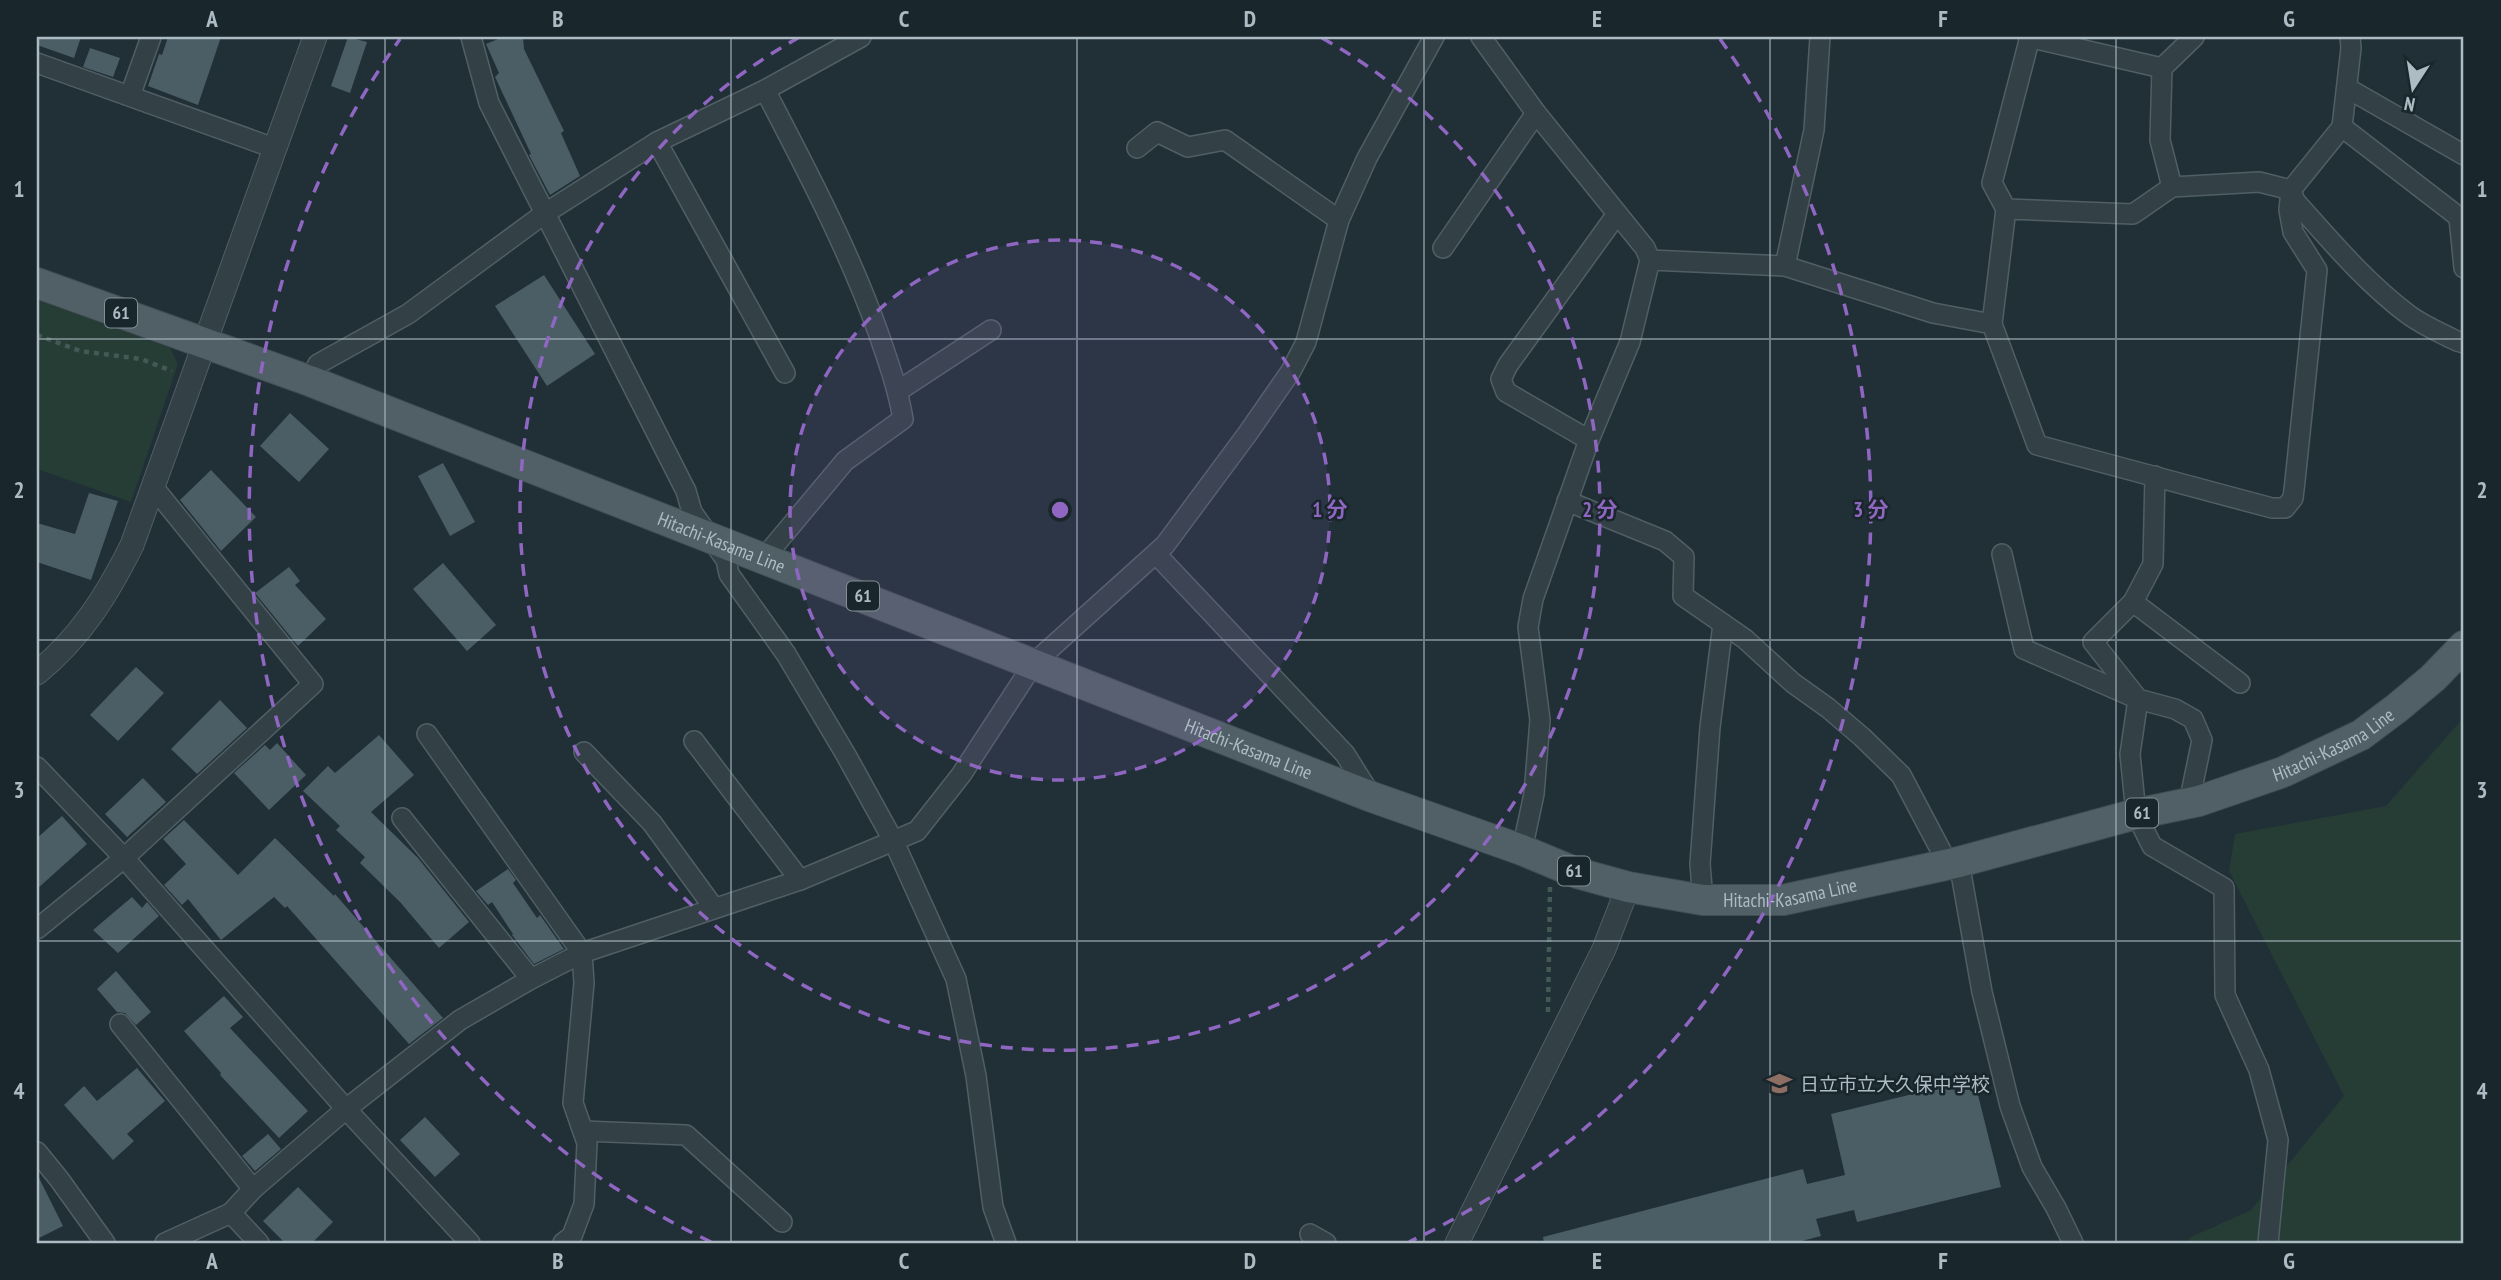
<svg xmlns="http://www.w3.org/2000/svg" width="2501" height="1280" font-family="'PT Sans Narrow','Noto Sans JP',sans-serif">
  <rect width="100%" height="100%" fill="#203036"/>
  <g fill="#263d36">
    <path d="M 37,300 L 170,348 L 178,364 L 131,502 L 37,469 Z"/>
    <path d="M 2464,717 L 2464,1243 L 2185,1243 L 2191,1237 L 2251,1210 L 2344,1096 L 2229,871 L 2235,834 L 2386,806 Z"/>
  </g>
  <g fill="#4b5d65">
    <path d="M 37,37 L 81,37 L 74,58 L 37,45 Z"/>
    <path d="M 168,37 L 221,37 L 198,105 L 148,86 L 159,54 L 162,55 Z"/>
    <path d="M 348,37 L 367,42 L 350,93 L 331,86 Z"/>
    <path d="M 503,37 L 523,37 L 524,49 L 564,131 L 561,133 L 580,176 L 550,195 L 529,155 L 531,154 L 495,77 L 499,73 L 486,44 Z"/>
    <path d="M 90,48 L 120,58 L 113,77 L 83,67 Z"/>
    <path d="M 544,275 L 595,354 L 547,386 L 495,306 Z"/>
    <path d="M 290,413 L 329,449 L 299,482 L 260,446 Z"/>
    <path d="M 443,463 L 475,522 L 450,536 L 418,476 Z"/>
    <path d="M 211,470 L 256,517 L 221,551 L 180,500 Z"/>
    <path d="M 89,493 L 118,501 L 91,580 L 37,562 L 37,523 L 75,534 Z"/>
    <path d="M 443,563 L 496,625 L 467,651 L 413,589 Z"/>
    <path d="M 289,567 L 300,581 L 295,585 L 326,619 L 298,646 L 255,593 Z"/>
    <path d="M 136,667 L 164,693 L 118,741 L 90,715 Z"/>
    <path d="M 220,700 L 247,728 L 197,774 L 171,749 Z"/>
    <path d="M 379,735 L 414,775 L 371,812 L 418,858 L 469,922 L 439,948 L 400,902 L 360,863 L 365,857 L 336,830 L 340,826 L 303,791 L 328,766 L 335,773 Z"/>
    <path d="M 277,743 L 306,775 L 269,810 L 234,773 L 265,745 L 270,750 Z"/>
    <path d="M 143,778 L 166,802 L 127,837 L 105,814 Z"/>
    <path d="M 62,816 L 87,844 L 37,889 L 37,838 Z"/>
    <path d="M 184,820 L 238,875 L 275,838 L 334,896 L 335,894 L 443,1018 L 409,1044 L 287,906 L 285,908 L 274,897 L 221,940 L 188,899 L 182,905 L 164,885 L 186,864 L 163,839 Z"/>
    <path d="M 508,869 L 516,880 L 513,883 L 537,918 L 540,915 L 564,949 L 534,964 L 512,935 L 513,934 L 492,902 L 488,905 L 476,891 Z"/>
    <path d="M 132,897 L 142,908 L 147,902 L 159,916 L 118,953 L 93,930 Z"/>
    <path d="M 116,971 L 151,1012 L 136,1025 L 125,1013 L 117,1012 L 97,989 Z"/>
    <path d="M 224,996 L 243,1017 L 230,1028 L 308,1111 L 279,1138 L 220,1075 L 221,1073 L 184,1031 Z"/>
    <path d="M 137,1068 L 165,1101 L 127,1134 L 134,1141 L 113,1160 L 64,1105 L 84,1086 L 97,1101 Z"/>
    <path d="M 1974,1079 L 2001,1187 L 1857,1222 L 1854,1210 L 1816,1219 L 1821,1236 L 1794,1243 L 1544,1243 L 1543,1237 L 1803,1169 L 1807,1184 L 1845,1175 L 1831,1114 Z"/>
    <path d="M 425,1117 L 460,1154 L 435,1177 L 400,1140 Z"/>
    <path d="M 268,1134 L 281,1149 L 255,1171 L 242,1156 Z"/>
    <path d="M 37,1174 L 63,1226 L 37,1239 Z"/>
    <path d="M 298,1187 L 333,1222 L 312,1243 L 285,1243 L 263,1221 Z"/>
  </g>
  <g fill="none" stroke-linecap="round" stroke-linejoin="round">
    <defs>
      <g id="minor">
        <path d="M 471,37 L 489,103 L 686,491 L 692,512 L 726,560 L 729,574 L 786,654 L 846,755 L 894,842 L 956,979 L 976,1076 L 993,1207 L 1006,1243"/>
        <path d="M 1481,37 L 1536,113 L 1645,248 L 1650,260 L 1630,342 L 1589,440 L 1533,599 L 1528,627 L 1540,720 L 1534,794 L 1522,850"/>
        <path d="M 2028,37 L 2162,68 L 2160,140 L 2172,187"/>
        <path d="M 37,63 L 274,148"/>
        <path d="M 2162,68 L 2194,37"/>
        <path d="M 2347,88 L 2464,155"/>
        <path d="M 130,96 L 151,37"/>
        <path d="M 2342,127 L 2464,221"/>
        <path d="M 657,142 L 785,373"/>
        <path d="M 1137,148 L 1157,132 L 1188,147 L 1225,140 L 1339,220"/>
        <path d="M 2006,209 L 1992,183 L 2030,37"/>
        <path d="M 2459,218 L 2464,268"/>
        <path d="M 1443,248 L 1536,113"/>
        <path d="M 1650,260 L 1785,266 L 1933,313 L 1992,324 L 2037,445 L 2272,508 L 2285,508 L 2293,498 L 2295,481 L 2317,270 L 2293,232 L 2289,210 L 2291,190 L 2342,127 L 2351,48 L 2350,37"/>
        <path d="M 1785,266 L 1814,130 L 1820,37"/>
        <path d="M 1992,324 L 2006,209 L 2133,214 L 2172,187 L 2259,182 L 2291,190 L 2295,201 C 2331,241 2366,283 2409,315 C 2424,326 2441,333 2457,341 L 2464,343"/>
        <path d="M 310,381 L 318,364 L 408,314 L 544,214 L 657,142 L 765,90 L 861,37"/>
        <path d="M 898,391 L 991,330"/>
        <path d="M 1589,440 L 1506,392 L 1501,379 L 1508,365 L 1617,214"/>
        <path d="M 2155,476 L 2153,564 L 2133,602 L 2093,642 L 2138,699 L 2175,709 L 2193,719 L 2202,740 L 2189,803"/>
        <path d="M 1567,501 L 1665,541 L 1684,557 L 1683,596 L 1745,639 L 1793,683 L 1828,708 L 1862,737 L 1901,775 L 1948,864"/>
        <path d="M 1156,554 L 1345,754 L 1372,797"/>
        <path d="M 2002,554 L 2024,649 L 2138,699 L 2130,754 L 2136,814 L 2152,846 L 2224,888 L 2225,995 L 2259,1070 L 2278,1140 L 2268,1243"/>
        <path d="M 764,558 L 845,461 L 903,419 C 898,389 888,361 878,332 C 848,248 806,169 765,90"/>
        <path d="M 2133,602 L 2240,683"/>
        <path d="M 427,734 L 582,953 L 584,983 L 573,1103 L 587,1143 L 584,1204 L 572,1236 L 563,1243"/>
        <path d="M 694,741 L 800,880"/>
        <path d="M 584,752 L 652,823 L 714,908"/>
        <path d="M 37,767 L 124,858 L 346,1109 L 470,1243"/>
        <path d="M 402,818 L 531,979"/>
        <path d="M 1959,862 L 1982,992 L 2010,1106 L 2032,1167 L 2056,1208 L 2073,1243"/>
        <path d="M 1703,900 L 1700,864 L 1710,727 L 1723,624"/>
        <path d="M 37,929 L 124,858 L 313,684 L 154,488"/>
        <path d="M 120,1024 L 253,1189"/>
        <path d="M 583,1131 L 686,1135 L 782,1222"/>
        <path d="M 37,1152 L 59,1179 L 105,1243"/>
        <path d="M 231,1213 L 259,1243"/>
        <path d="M 1310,1234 L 1326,1243"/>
        <path d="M 165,1243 L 231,1213 L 253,1189 L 346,1109 L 460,1020 L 531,979 L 582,953 L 800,880 L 917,831 L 961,775 L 1034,663 L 1165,545 L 1248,433 L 1291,371 L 1306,342 L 1339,220 L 1367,158 L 1434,37"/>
      </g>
      <g id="tertiary">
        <path d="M 37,673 C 81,637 107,595 132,545 L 315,37"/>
        <path d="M 1457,1243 L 1604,949 L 1628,887"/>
      </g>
      <g id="primary">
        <path id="s1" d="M 37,283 L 310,381 L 1372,797 L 1522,850 L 1577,873 L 1628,887 L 1703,900 L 1783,900 L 1959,862 L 2136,814 L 2199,801 L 2283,772 L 2361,735 L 2397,708 L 2433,678 L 2464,646"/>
      </g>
    </defs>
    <use href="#minor" stroke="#515f65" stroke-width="22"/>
    <use href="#tertiary" stroke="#515f65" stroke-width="25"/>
    <use href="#primary" stroke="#404d53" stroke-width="32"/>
    <g stroke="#435955" stroke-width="4.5" stroke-dasharray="5 5" stroke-linecap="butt">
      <path d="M 37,335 L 80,351 L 141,359 L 172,371"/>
      <path d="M 1548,1012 L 1550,887"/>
    </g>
    <use href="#minor" stroke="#334147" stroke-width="19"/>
    <use href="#tertiary" stroke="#334147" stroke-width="23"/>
    <use href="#primary" stroke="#516067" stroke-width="30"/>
  </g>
  <path fill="none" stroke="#adbcc4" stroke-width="2" stroke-opacity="0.55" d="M 385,37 L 385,1243M 731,37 L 731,1243M 1077,37 L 1077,1243M 1424,37 L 1424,1243M 1770,37 L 1770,1243M 2116,37 L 2116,1243M 37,339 L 2464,339M 37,640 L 2464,640M 37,941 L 2464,941"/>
  <circle cx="1060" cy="510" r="270" fill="#8f66c1" fill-opacity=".12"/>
  <g fill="none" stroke="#8f66c1" stroke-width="3.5" stroke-dasharray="12 9">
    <circle cx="1060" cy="510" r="270"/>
    <path d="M1322 38A540 540 0 1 1 798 38"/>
    <path d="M711 1242A811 811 0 0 1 400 39M1720 39A811 811 0 0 1 1409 1242"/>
  </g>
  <defs>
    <symbol id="school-bare" viewBox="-9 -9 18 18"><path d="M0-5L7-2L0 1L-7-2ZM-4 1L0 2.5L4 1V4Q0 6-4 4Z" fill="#8d6e63" stroke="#19262b" stroke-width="2.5" paint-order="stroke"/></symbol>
  </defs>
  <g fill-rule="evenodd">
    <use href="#school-bare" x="1762" y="1066" width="35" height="35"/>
  </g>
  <g text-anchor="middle" stroke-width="5" stroke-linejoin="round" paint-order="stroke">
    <g fill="#19262b" stroke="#818f96" stroke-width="2">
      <rect x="105" y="298.5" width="32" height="29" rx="5"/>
      <rect x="847" y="581.5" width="32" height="29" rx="5"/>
      <rect x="2126" y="798.5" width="32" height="29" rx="5"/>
      <rect x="1558" y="856.5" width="32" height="29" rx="5"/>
    </g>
    <g font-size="18" font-weight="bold" fill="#adbcc4">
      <text x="121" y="319">61</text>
      <text x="863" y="602">61</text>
      <text x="2142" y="819">61</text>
      <text x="1574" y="877">61</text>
    </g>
    <g font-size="19" fill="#adbcc4" stroke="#19262b">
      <text dy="7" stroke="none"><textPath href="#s1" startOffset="732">Hitachi-Kasama Line</textPath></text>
      <text dy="7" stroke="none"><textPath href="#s1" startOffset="2432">Hitachi-Kasama Line</textPath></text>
      <text dy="7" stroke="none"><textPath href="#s1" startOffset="1298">Hitachi-Kasama Line</textPath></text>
      <text dy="7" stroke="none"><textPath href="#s1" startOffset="1866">Hitachi-Kasama Line</textPath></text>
    </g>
    <g font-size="19" fill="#adbcc4" stroke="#19262b" text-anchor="start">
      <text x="1800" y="1091">日立市立大久保中学校</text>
    </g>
  </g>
  <circle cx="1060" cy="510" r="10" fill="#8f66c1" stroke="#19262b" stroke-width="3.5"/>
  <g font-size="21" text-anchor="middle" font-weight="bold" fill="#8f66c1" stroke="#19262b" stroke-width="5" stroke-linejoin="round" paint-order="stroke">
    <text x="1330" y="517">1 分</text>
    <text x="1600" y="517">2 分</text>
    <text x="1871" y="517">3 分</text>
  </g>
  <rect width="2501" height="1280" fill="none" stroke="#19262b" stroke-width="77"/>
  <g transform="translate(2413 88) rotate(192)" stroke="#19262b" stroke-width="5" paint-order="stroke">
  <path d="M0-5L12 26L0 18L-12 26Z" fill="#adbcc4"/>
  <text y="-10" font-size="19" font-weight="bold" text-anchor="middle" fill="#adbcc4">N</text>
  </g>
  <rect x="38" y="38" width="2424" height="1204" fill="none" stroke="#adbcc4" stroke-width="2.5"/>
  <g font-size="23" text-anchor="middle" font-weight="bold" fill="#adbcc4">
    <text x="212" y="27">A</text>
    <text x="558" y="27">B</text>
    <text x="904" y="27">C</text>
    <text x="1250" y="27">D</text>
    <text x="1597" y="27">E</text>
    <text x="1943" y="27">F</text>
    <text x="2289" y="27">G</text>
    <text x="19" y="197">1</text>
    <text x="2482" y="197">1</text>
    <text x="19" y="498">2</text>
    <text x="2482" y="498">2</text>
    <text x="19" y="798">3</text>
    <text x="2482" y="798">3</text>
    <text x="19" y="1099">4</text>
    <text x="2482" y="1099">4</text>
    <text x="212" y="1269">A</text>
    <text x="558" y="1269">B</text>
    <text x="904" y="1269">C</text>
    <text x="1250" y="1269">D</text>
    <text x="1597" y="1269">E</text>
    <text x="1943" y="1269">F</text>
    <text x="2289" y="1269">G</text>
  </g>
</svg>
